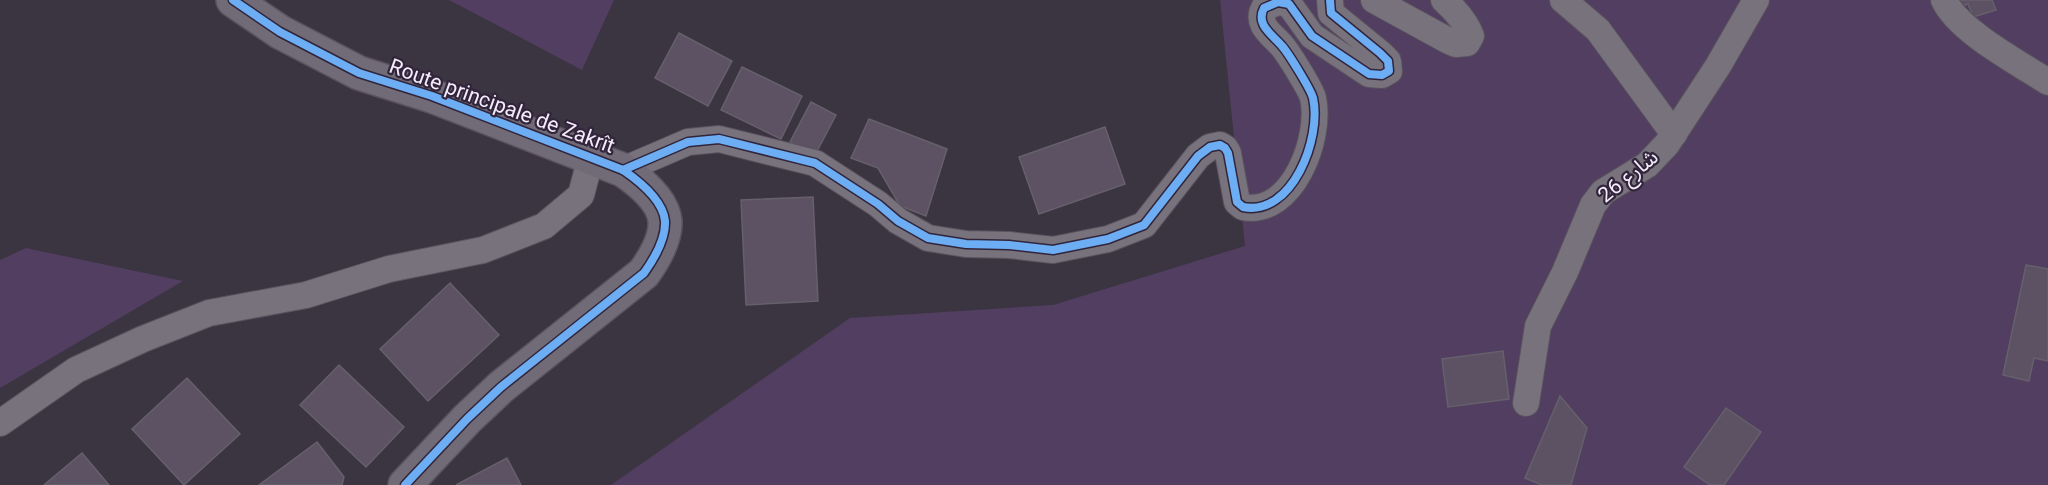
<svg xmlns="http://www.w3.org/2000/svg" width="2048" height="485" font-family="Roboto,'Noto Sans Arabic',sans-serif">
  <rect width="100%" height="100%" fill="#3b3441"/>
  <g fill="#513e60">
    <path d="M 449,0 L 614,0 L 582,70 Z"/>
    <path d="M 1220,0 L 2048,0 L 2048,485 L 611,485 L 850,318 L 1053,305 L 1245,246 Z"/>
    <path d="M 26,248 L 183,281 L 0,388 L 0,260 Z"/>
  </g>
  <g fill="#5c5264" stroke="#66606b" stroke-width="1.5">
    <path d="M 1954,0 L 1992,0 L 1996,10 L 1973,17 L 1968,4 L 1956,8 Z"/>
    <path d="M 679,33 L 732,61 L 708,106 L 655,78 Z"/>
    <path d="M 742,67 L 802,96 L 781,139 L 721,110 Z"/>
    <path d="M 811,102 L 836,115 L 815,155 L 790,142 Z"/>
    <path d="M 869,119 L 947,149 L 926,216 L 900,206 L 878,168 L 851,158 Z"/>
    <path d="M 1105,127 L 1125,184 L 1039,214 L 1019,157 Z"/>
    <path d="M 813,197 L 818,301 L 746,305 L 741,200 Z"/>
    <path d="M 2026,265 L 2048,269 L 2048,361 L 2034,358 L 2029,381 L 2003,375 Z"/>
    <path d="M 450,283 L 499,335 L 428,401 L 380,349 Z"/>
    <path d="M 1503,351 L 1509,399 L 1448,407 L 1442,359 Z"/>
    <path d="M 339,365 L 404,427 L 366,467 L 300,405 Z"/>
    <path d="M 187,378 L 240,434 L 184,485 L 132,429 Z"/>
    <path d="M 1560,396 L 1587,428 L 1571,485 L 1542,485 L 1525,478 Z"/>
    <path d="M 1726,408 L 1761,432 L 1724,485 L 1710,485 L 1684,467 Z"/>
    <path d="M 317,442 L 344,477 L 342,485 L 259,485 Z"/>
    <path d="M 82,453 L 109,485 L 44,485 Z"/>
    <path d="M 507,458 L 521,485 L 456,485 Z"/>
  </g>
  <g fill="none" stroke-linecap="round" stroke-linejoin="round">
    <defs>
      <g id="street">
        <path d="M 1374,0 L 1447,40 L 1456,44 L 1467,43 L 1471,36 C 1466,22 1455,10 1444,0"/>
        <path d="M 1563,0 L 1598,30 L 1674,134"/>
        <path d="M 1944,0 C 1958,31 2019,63 2048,82"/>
        <path d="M 623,170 L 688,142 L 719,139 L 815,163 L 878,204 L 898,221 L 928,238 L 966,244 L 1009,245 L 1053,250 L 1108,239 L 1144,225 L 1198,156 L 1210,147 L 1220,145 L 1225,148 L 1228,153 L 1237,202 L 1243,207 C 1292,217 1322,138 1313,98 C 1311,90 1289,54 1282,46 C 1273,35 1255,25 1264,8 L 1278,2 L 1289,4 L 1312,36 L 1369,74 L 1382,75 L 1389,71 L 1388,61 L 1380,53 L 1331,13 L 1330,0"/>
        <path d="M 1526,403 L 1538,326 L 1565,272 L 1593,205 L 1603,192 L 1647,165 L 1667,144 L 1718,66 L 1756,0"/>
        <path d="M 0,423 L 76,370 L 143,339 L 209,313 L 306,295 L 389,269 L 483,250 L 544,226 L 581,195 L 591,157"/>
      </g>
      <path id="secondary" d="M 233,0 L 280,32 L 359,73 L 432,96 L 623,170 C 639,181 663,200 665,221 C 666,239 654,259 644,273 L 501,387 L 467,419 L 405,485"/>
    </defs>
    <use href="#street" stroke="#59525e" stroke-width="28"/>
    <use href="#secondary" stroke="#59525e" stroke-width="36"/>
    <use href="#street" stroke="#77727c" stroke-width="26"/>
    <use href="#secondary" stroke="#716b77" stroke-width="33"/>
    <defs>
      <g id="cycleway">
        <path d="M 233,0 L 280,32 L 359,73 L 432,96 L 623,170 C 639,181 663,200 665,221 C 666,239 654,259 644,273 L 501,387 L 467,419 L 405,485"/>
        <path d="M 623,170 L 688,142 L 719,139 L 815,163 L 878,204 L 898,221 L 928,238 L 966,244 L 1009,245 L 1053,250 L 1108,239 L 1144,225 L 1198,156 L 1210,147 L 1220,145 L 1225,148 L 1228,153 L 1237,202 L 1243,207 C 1292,217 1322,138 1313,98 C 1311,90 1289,54 1282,46 C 1273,35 1255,25 1264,8 L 1278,2 L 1289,4 L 1312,36 L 1369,74 L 1382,75 L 1389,71 L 1388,61 L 1380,53 L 1331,13 L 1330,0"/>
      </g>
    </defs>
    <use href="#cycleway" stroke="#31253b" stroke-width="11"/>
    <use href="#cycleway" stroke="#6dadf4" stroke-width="8"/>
  </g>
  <g text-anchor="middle" stroke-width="4.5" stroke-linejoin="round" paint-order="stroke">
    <g font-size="21" fill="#f4ecfb" stroke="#31253b">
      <text transform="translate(502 106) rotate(20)" y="7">Route principale de Zakrît</text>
      <text transform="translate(1628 176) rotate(-39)" y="7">شارع 26</text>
    </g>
  </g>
</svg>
